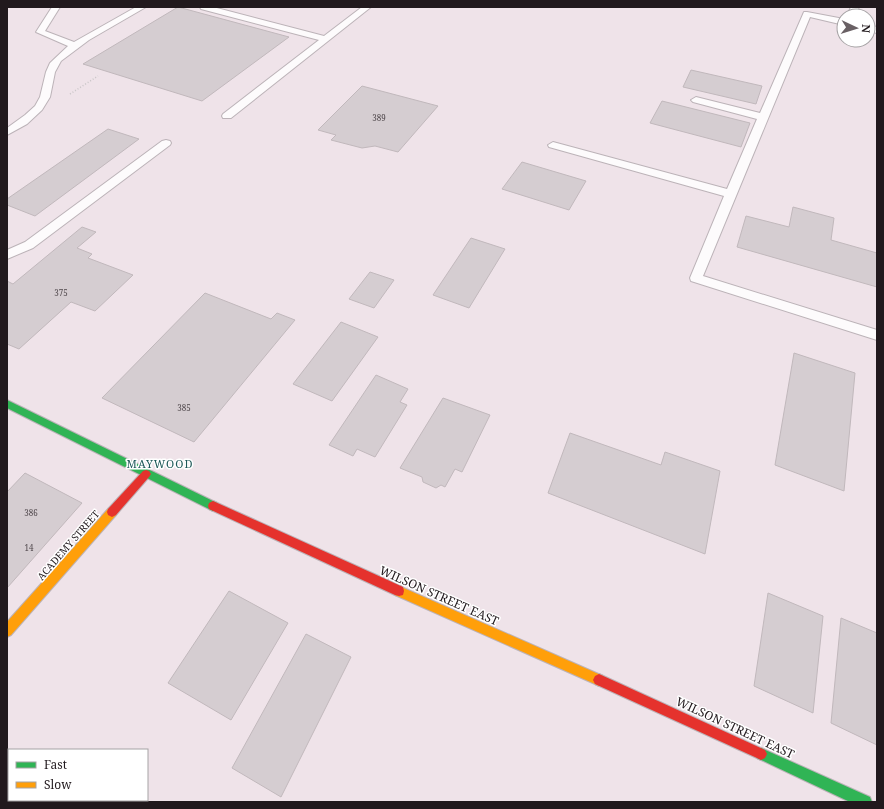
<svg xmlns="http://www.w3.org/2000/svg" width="884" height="809" font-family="'Noto Serif',serif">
  <rect width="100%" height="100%" fill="#efe3e9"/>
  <g fill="#d5cdd1" stroke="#c1b8bc">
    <path d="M 178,7 L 289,37 L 202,101 L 83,64 Z"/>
    <path d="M 691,70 L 762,86 L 756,104 L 683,87 Z"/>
    <path d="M 362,86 L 438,106 L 398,152 L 375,146 L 362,148 L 331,140 L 336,135 L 318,130 Z"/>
    <path d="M 662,101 L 750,123 L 741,147 L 650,123 Z"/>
    <path d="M 108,129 L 139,139 L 35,216 L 7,205 L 7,199 Z"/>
    <path d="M 522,162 L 586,181 L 569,210 L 502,189 Z"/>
    <path d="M 793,207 L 834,218 L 831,240 L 877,253 L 877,287 L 737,247 L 746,216 L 789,227 Z"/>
    <path d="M 82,227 L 96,232 L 77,248 L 92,254 L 88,258 L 133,275 L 95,311 L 71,302 L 19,349 L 7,344 L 7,281 L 13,284 Z"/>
    <path d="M 471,238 L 505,249 L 469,308 L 433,295 Z"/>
    <path d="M 370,272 L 394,280 L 374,308 L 349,299 Z"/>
    <path d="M 205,293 L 271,319 L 277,313 L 295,320 L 194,442 L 102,398 Z"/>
    <path d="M 341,322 L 378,337 L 332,401 L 293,384 Z"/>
    <path d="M 794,353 L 855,373 L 844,491 L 775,465 Z"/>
    <path d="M 376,375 L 408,389 L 400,402 L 407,405 L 375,457 L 357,449 L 353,456 L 329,445 Z"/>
    <path d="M 443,398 L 490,415 L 462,472 L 455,469 L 445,487 L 441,485 L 436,488 L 423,482 L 422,477 L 400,468 Z"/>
    <path d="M 570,433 L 661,465 L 665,452 L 720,471 L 705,554 L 548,493 Z"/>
    <path d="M 25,473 L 82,503 L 7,588 L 7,492 Z"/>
    <path d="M 229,591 L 288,623 L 231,720 L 168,683 Z"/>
    <path d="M 768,593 L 823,616 L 813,713 L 754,686 Z"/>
    <path d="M 841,618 L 877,633 L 877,745 L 831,723 Z"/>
    <path d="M 306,634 L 351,657 L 281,797 L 232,768 Z"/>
  </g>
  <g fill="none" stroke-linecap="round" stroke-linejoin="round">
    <defs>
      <g id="lane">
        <path d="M 52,7 L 60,7 L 45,31 L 74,42 L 136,7 L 146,7 L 89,40 L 61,61 L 55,72 L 50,97 L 42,110 L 27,124 L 7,135 L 7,128 L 25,115 L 35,106 L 40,97 L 46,72 L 50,63 L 68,46 L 36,32 Z"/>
        <path d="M 200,7 L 213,7 L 324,36 L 362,7 L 371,7 L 231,118 L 223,118 L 222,116 L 223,114 L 319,40 L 201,9 Z"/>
        <path d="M 851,7 L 859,7 L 855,16 L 847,16 Z"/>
        <path d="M 804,12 L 807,12 L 844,19 L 844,25 L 810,17 L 703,276 L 877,330 L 877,340 L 691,281 L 690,278 L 724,196 L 549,147 L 548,145 L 553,142 L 727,189 L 757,119 L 693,102 L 691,100 L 696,97 L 760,113 Z"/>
        <path d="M 868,25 L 877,27 L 877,33 L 868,31 Z"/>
        <path d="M 166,140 L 170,141 L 171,143 L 170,145 L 33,248 L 7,259 L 7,250 L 25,242 L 162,141 Z"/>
      </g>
      <g id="fast">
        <path d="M 7,400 L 217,503 L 218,506 L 217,509 L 213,511 L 7,408 Z"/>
        <path d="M 761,748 L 870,797 L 872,802 L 850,802 L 757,758 L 755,754 L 757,750 Z"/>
      </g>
      <g id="slow">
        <path d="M 112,507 L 116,509 L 117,512 L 116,515 L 11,635 L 7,637 L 7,622 L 108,509 Z"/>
        <path d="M 399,586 L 603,676 L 605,680 L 603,684 L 599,686 L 595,684 L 395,595 L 394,591 L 395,587 Z"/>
      </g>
      <g id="jam">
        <path d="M 146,470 L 149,471 L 151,474 L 149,477 L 116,515 L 112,517 L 108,515 L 107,512 L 108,509 L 143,471 Z"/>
        <path d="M 213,501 L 403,587 L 404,591 L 403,595 L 399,596 L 395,595 L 209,509 L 208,506 L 209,503 Z"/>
        <path d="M 599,674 L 765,750 L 767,754 L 765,758 L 761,760 L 757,758 L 595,684 L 593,680 L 595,676 Z"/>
      </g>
    </defs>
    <use href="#lane" stroke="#bcb3b8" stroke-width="2"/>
    <use href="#fast" stroke="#bcb3b8" stroke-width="2"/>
    <use href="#slow" stroke="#bcb3b8" stroke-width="2"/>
    <use href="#jam" stroke="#bcb3b8" stroke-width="2"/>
    <path stroke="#cac6c8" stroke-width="1.5" stroke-dasharray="1 2" stroke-linecap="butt" d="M 70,94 L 98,76"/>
    <use href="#lane" fill="#fdfbfc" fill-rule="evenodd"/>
    <use href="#fast" fill="#30b455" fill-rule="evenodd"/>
    <use href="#slow" fill="#ff9f0a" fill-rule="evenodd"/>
    <use href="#jam" fill="#e5322d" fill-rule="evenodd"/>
  </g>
  <g text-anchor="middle" stroke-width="3" stroke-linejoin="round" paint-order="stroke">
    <g font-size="8" fill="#50484c">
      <text x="379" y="121">389</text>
      <text x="61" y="296">375</text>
      <text x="184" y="411">385</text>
      <text x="31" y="516">386</text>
      <text x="29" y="551">14</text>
    </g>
    <g font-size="10" fill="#21191d" stroke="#fff">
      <text transform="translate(68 545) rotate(-49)" y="4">ACADEMY STREET</text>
    </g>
    <g font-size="11" letter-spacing="1" fill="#1d5858" stroke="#fff">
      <text x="160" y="468">MAYWOOD</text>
    </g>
    <g font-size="12" fill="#21191d" stroke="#fff">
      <text transform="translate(439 596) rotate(24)" y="4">WILSON STREET EAST</text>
      <text transform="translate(735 728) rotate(25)" y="4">WILSON STREET EAST</text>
    </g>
  </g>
  <rect width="884" height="809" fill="none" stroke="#21191d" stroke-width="16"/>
  <rect x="8" y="749" width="140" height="52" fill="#ffffff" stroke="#a6a3a5"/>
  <rect x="16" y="762" width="20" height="6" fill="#30b455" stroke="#a6a3a5"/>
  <text x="44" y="769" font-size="12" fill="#21191d">Fast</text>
  <rect x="16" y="782" width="20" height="6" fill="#ff9f0a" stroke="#a6a3a5"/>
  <text x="44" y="789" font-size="12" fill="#21191d">Slow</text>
  <g transform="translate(856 28) rotate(94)"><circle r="19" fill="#ffffff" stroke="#a6a3a5"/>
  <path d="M0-3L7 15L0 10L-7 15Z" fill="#696064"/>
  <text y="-6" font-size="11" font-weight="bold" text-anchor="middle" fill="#21191d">N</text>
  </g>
</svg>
